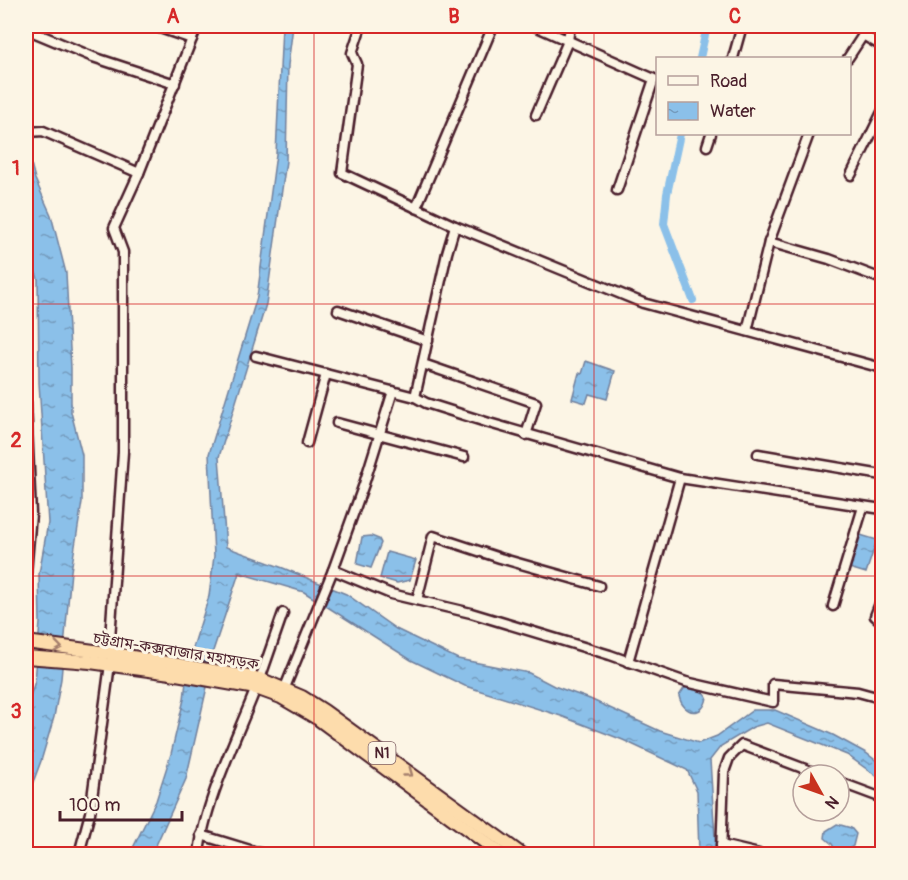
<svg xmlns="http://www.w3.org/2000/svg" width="908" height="880" font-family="Pangolin,'Noto Sans Bengali',sans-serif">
  <defs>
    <pattern id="water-ripples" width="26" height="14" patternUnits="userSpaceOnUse" patternTransform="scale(1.5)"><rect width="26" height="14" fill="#8bc0e9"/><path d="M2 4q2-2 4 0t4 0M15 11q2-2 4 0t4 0" fill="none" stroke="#749bbd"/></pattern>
  </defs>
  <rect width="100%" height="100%" fill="#fcf5e5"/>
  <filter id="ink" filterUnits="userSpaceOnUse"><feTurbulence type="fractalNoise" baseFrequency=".0167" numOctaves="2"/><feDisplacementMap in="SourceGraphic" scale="12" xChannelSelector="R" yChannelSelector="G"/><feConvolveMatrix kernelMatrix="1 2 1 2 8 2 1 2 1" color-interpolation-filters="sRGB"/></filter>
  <g filter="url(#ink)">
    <g fill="url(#water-ripples)" stroke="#71809d" stroke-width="1.5">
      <path d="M 282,26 L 293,26 L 288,65 L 286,161 L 266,304 L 219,457 L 226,547 L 283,568 L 346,594 L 396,629 L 458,659 L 529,673 L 554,686 L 590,699 L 660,731 L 699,743 L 717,736 L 753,710 L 775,710 L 833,735 L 866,753 L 882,765 L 882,780 L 847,755 L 767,723 L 753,727 L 721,746 L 710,760 L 716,854 L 699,854 L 697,791 L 687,770 L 623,740 L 561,716 L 465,686 L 411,660 L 304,592 L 239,573 L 212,654 L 207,687 L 186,779 L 152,854 L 130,854 L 156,801 L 171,754 L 184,699 L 188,664 L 209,596 L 214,556 L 209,454 L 257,297 L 276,154 Z"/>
      <path d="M 26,144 L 35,179 L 51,215 L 66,273 L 71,368 L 71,412 L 82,455 L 82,502 L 71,571 L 61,679 L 54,717 L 41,761 L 26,801 L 26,709 L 35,681 L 40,623 L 39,574 L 48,523 L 39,383 L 38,279 L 26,244 Z"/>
      <path d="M 586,361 L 615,371 L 607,399 L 589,394 L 586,403 L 572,399 L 579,373 L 582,374 Z"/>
      <path d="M 857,534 L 877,540 L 866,573 L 846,567 Z"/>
      <path d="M 371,536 L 379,539 L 381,543 L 371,568 L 357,564 L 362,537 Z"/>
      <path d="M 387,552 L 416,560 L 410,580 L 397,583 L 380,578 Z"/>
      <path d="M 688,686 L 704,693 L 707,697 C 704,718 683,715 679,696 L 685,687 Z"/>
      <path d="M 837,824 L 851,828 L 856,834 L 853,846 L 844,852 L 835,850 L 832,844 L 825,838 L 826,831 Z"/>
    </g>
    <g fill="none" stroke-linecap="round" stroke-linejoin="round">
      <g stroke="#8bc0e9" stroke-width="8">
        <path d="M 700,58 L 707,26"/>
        <path d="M 680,134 L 667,194 L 664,224 L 693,300"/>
      </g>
      <defs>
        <g id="minor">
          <path d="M 154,26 L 192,39"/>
          <path d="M 361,26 L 352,53 L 357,64 L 342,173 L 455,226 L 643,303 L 882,368"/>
          <path d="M 535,26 L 654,79 L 617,190"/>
          <path d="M 26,29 L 93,57 L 175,84"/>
          <path d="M 863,35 L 882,46"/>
          <path d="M 733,58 L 742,26"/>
          <path d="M 848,58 L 869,26"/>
          <path d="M 536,115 L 568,41 L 570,26"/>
          <path d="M 29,132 L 43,131 L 139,173"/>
          <path d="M 707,146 L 711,134"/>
          <path d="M 851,175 L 882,112"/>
          <path d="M 416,208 L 493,26"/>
          <path d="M 769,242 L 829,259 L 882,279"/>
          <path d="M 338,310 L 428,341"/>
          <path d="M 747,331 L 769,242 L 809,134"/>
          <path d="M 256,356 L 415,397 L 426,403 L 489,423 L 680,478 L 882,509"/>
          <path d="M 423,364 L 536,403 L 526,435"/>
          <path d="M 415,397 L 447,253 L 455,226"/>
          <path d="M 26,402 L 31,514 L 26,574"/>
          <path d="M 337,423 L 464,457"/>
          <path d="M 307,443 L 326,374"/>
          <path d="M 758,454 L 882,475"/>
          <path d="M 333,570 L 391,594 L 471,613 L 610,655 L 686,682 L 773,702 L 773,684 L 858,692 L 880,698 L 882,689"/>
          <path d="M 882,598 L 875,616 L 882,622"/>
          <path d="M 417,600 L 433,536 L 500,558 L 599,586"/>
          <path d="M 833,606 L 863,507"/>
          <path d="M 109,653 L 123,452 L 123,252 L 114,228 L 139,173 L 197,26"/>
          <path d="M 628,662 L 680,478"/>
          <path d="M 260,679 L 283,613"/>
          <path d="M 284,690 L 333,570 L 364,484 L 393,391"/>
          <path d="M 839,782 L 882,798"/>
          <path d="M 201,835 L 263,854"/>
          <path d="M 721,845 L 759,854"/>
          <path d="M 79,854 L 90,813 L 110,664"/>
          <path d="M 199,854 C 204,803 237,737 256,688"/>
          <path d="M 721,854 L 724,772 L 729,758 L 742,745 L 821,775"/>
        </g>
        <g id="highway">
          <path d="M 26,642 L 109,653 L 260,679 L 302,697 L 324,711 L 521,854"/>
          <path d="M 26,657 L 90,662 L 171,673 L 256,688 L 281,697 L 317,718 L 501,854"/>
        </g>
      </defs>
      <use href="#minor" stroke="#4a1f2b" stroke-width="13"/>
      <use href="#highway" stroke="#4a1f2b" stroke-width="16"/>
      <use href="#minor" stroke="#fcf5e5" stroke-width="8"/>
      <use href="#highway" stroke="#fddcac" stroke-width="12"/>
    </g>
    <defs><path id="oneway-chevron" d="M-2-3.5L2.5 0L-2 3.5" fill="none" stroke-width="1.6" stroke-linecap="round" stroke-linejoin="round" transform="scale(1.5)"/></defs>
    <g stroke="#a47e6c">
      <use href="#oneway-chevron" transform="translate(58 647) rotate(8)"/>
      <use href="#oneway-chevron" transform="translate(409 773) rotate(36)"/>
    </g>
  </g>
  <path fill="none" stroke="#d62828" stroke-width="1.5" stroke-opacity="0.55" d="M 314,26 L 314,854M 594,26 L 594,854M 26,304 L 882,304M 26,576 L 882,576"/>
  <g text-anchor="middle" stroke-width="6" stroke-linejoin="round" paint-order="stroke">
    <rect fill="#fcf5e5" stroke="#7f5f63" stroke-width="1.5" x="368.5" y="742" width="27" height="22" rx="4.5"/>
    <g font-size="14" font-weight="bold" fill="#4a1f2b">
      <text x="382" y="758">N1</text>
    </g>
    <g font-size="15" fill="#4a1f2b" stroke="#fcf5e5">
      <text transform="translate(176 651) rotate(9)" y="5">চট্টগ্রাম-কক্সবাজার মহাসড়ক</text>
    </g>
  </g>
  <rect width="908" height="880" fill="none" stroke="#fcf5e5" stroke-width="66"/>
  <rect x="656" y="57" width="195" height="78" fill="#fcf5e5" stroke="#b59f9b" stroke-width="1.5"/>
  <rect x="668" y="76" width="30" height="9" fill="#fcf5e5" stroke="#b59f9b" stroke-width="1.5"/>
  <text x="710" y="87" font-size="18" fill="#4a1f2b">Road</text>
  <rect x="668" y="102" width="30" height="18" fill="url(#water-ripples)" stroke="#b59f9b" stroke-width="1.5"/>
  <text x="710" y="117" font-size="18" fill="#4a1f2b">Water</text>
  <g transform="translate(821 793) rotate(130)"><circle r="28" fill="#fcf5e5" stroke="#b59f9b" stroke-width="1.5"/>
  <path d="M0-4.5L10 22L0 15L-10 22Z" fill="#c8321e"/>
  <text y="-9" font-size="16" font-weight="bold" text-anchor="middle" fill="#4a1f2b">N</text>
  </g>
  <path d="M60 811v9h122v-9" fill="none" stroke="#4a1f2b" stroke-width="3"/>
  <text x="69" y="811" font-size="18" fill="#4a1f2b" stroke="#fcf5e5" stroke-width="4.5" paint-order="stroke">100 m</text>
  <rect x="33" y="33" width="842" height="814" fill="none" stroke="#d62828" stroke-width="2"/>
  <g font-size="20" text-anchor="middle" font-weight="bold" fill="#d62828">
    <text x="173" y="23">A</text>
    <text x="454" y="23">B</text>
    <text x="735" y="23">C</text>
    <text x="16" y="175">1</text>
    <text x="16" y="447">2</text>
    <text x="16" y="718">3</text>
  </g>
</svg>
